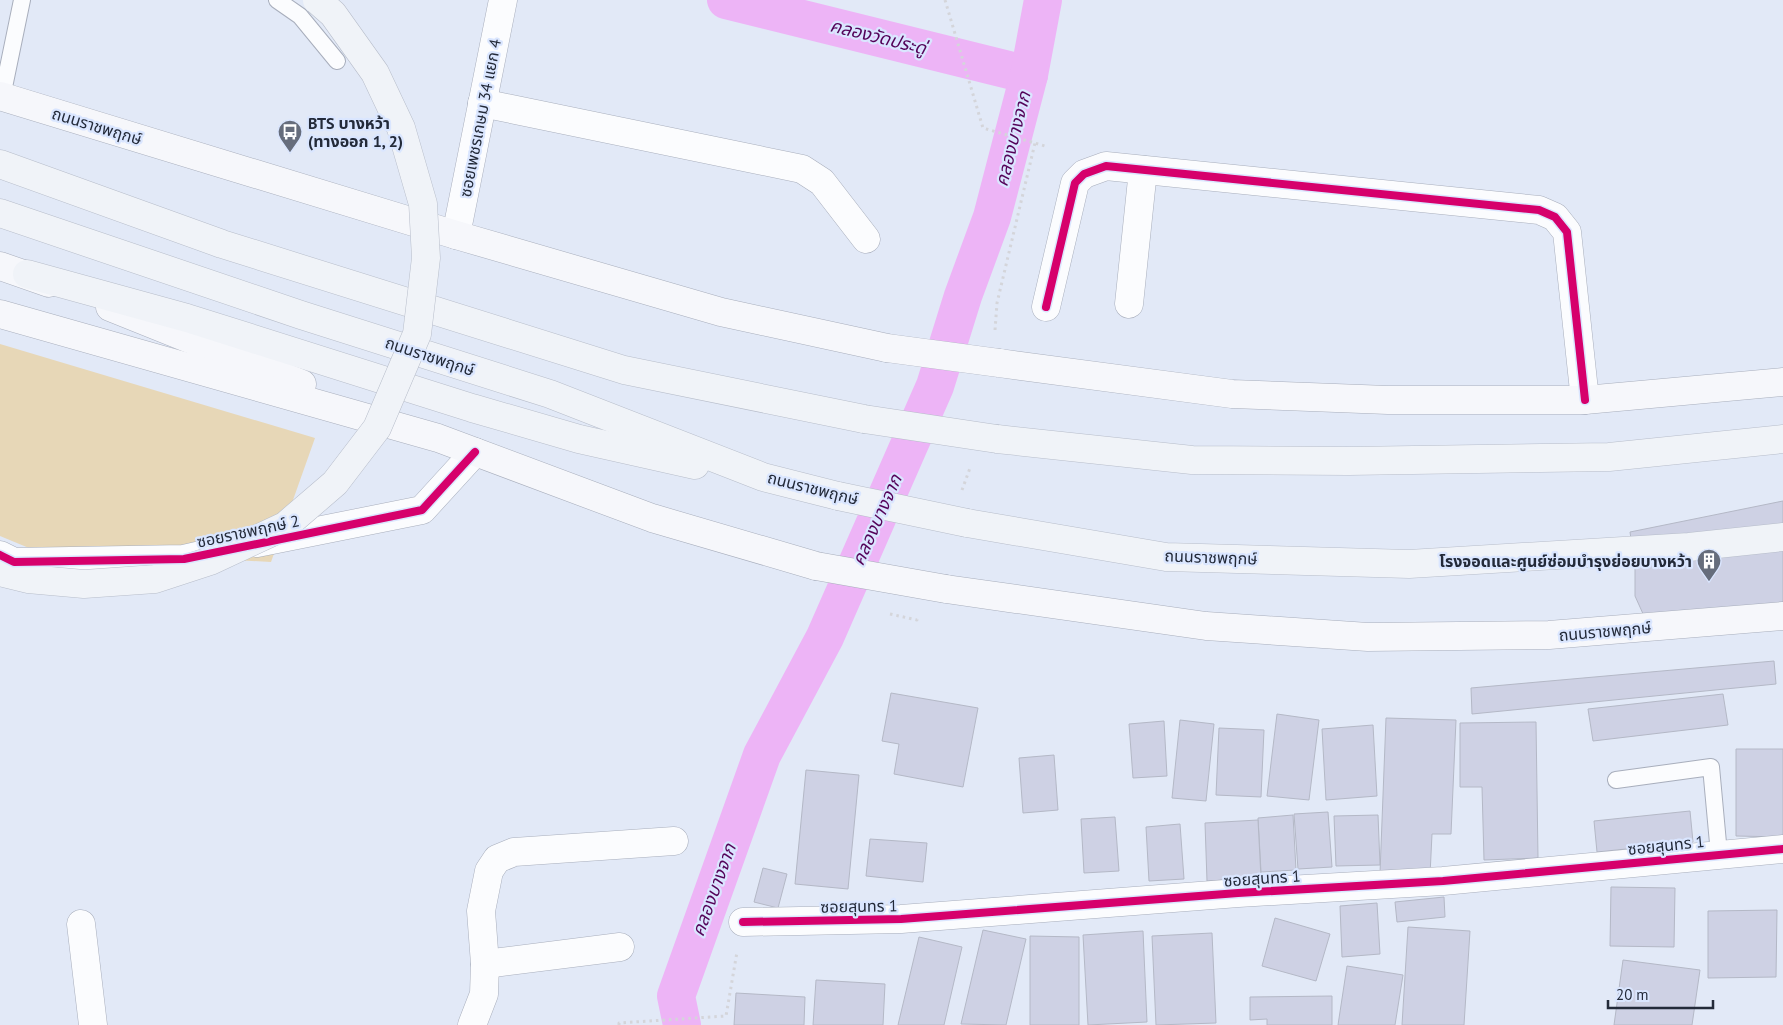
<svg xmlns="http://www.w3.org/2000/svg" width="1783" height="1025" font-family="'PT Sans','Noto Sans Thai',sans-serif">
  <rect width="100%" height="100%" fill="#e2e9f7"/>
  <path fill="#e7d7b7" d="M 0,344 L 315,438 L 271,562 L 29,548 L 0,536 Z"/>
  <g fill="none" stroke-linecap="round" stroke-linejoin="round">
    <g stroke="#edb4f6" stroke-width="38">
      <path d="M 726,0 L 1029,75"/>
      <path d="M 682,1025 L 676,996 L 762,755 L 825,637 L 935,386 L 963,296 L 992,217 L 1029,75 L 1043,0"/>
    </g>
  </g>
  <g fill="#ced1e4" stroke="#b4b8c6">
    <path d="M 1783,501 L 1783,610 L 1653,636 L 1635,596 L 1635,567 L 1630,532 Z"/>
    <path d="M 1774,661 L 1776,684 L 1472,714 L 1471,688 Z"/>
    <path d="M 891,693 L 978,708 L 963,787 L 894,774 L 899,744 L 882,741 Z"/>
    <path d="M 1723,694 L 1728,725 L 1593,741 L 1588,709 Z"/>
    <path d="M 1277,714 L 1319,720 L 1309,800 L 1267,796 Z"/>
    <path d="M 1386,718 L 1456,720 L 1451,834 L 1432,834 L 1430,875 L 1380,873 Z"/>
    <path d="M 1180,720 L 1214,724 L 1206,801 L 1172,798 Z"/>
    <path d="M 1164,721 L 1167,776 L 1133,778 L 1129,724 Z"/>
    <path d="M 1536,722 L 1538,858 L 1484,860 L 1482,787 L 1460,787 L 1460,723 Z"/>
    <path d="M 1373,725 L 1377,796 L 1326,800 L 1322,729 Z"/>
    <path d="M 1219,728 L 1264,730 L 1261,797 L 1216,795 Z"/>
    <path d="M 1736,749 L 1783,749 L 1783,837 L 1736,836 Z"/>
    <path d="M 1054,755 L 1058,810 L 1023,813 L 1019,758 Z"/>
    <path d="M 806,770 L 859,775 L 848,889 L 795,884 Z"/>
    <path d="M 1690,811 L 1693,842 L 1597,852 L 1594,821 Z"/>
    <path d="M 1328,812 L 1332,867 L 1298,869 L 1294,814 Z"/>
    <path d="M 1293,815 L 1296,870 L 1261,872 L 1258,818 Z"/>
    <path d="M 1378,815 L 1380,865 L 1336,866 L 1334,816 Z"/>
    <path d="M 1115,817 L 1119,871 L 1084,873 L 1081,819 Z"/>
    <path d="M 1258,820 L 1261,878 L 1207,881 L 1205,823 Z"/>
    <path d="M 1180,824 L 1184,879 L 1149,881 L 1146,827 Z"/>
    <path d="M 870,839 L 927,843 L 923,882 L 866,876 Z"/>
    <path d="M 763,868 L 787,874 L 778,908 L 754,902 Z"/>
    <path d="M 1611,887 L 1675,888 L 1674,947 L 1610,946 Z"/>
    <path d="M 1444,897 L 1445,917 L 1397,922 L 1395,902 Z"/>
    <path d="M 1377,903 L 1380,954 L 1342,957 L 1340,906 Z"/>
    <path d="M 1777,910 L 1776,977 L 1708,978 L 1708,911 Z"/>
    <path d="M 1275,918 L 1330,934 L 1316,981 L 1262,966 Z"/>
    <path d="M 1408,927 L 1470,931 L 1464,1025 L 1402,1025 Z"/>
    <path d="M 983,930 L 1026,939 L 1006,1025 L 961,1024 Z"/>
    <path d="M 1143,931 L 1147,1022 L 1088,1025 L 1083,935 Z"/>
    <path d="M 1212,933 L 1216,1023 L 1156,1025 L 1152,936 Z"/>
    <path d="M 1030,936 L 1079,937 L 1079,1025 L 1030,1025 Z"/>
    <path d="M 919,937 L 962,947 L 944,1025 L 898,1025 Z"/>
    <path d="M 1623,960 L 1700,970 L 1692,1025 L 1614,1025 Z"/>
    <path d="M 1347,966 L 1403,975 L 1395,1025 L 1338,1025 Z"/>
    <path d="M 816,980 L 885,984 L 883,1025 L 813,1025 Z"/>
    <path d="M 736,993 L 805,997 L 804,1025 L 734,1025 Z"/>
    <path d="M 1332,996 L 1332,1025 L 1267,1025 L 1267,1019 L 1250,1020 L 1250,997 Z"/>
  </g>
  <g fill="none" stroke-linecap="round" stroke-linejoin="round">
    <defs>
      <g id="service">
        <path d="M 277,0 L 300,16 L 337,61"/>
        <path d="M 2,97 L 22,0"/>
        <path d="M 1616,780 L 1711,767 L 1719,854"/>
      </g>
      <g id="minor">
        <path d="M 482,103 L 802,169 L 822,182 L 866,239"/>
        <path d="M 456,235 L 503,0"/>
        <path d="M 1129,304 L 1143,170"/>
        <path d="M 1046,307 L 1075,183 L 1084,174 L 1106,166 L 1539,210 L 1555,217 L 1567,232 L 1585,400"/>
        <path d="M 257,543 L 422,510 L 475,452"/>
        <path d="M 0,555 L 14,562 L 184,559 L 210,553"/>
        <path d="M 743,922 L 901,919 L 1238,893 L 1443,881 L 1783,849"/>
        <path d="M 81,924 L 93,1025"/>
        <path d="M 485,964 L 620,947"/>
        <path d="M 472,1025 L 484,994 L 485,964 L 481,911 L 489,871 L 497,859 L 514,852 L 674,841"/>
      </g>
      <g id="secondary">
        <path d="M 0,96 L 456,235 L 721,312 L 887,348"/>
        <path d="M 0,266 L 49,283"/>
        <path d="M 110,307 L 302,384"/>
        <path d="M 0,314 L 438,438 L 652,518 L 816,566"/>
        <path d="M 999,363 L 1232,394 L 1388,400 L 1585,400 L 1783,382"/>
        <path d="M 946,589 L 1206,626 L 1368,637 L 1549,635 L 1783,616"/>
      </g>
      <g id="primary">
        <path d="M 0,164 L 222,244 L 624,370 L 864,419"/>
        <path d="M 0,213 L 301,315 L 550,394 L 763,477 L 838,496"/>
        <path d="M 27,274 L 187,318 L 472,408 L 579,439 L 695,465"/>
        <path d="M 997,439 L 1192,460 L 1349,461 L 1609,457 L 1783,439"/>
        <path d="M 967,523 L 1166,557 L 1409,564 L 1689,547 L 1783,537"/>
      </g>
    </defs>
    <use href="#service" stroke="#a8aebc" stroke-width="18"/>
    <use href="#minor" stroke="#a8aebc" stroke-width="29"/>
    <use href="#secondary" stroke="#a8aebc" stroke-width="29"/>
    <use href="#primary" stroke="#b7bdca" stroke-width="29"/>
    <g stroke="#d4d5da" stroke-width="3" stroke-dasharray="2.5 4" stroke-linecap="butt">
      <path d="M 945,0 L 983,128 L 1045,146"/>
      <path d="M 995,330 L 997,303 L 1035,143"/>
      <path d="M 962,490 L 970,468"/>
      <path d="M 890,614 L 917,620 L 918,616"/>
      <path d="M 619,1025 L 619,1023 L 726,1016 L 737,952"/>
    </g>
    <use href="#service" stroke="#fbfcfe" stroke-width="16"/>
    <use href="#minor" stroke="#fbfcfe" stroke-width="28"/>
    <use href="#secondary" stroke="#f6f7fb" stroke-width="28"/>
    <use href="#primary" stroke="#f0f3f8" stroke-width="28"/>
    <defs>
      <g id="secondary-bridge">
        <path d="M 887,348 L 999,363"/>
        <path d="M 816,566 L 946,589"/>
      </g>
      <g id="primary-bridge">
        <path d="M 864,419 L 997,439"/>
        <path d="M 838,496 L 967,523"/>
        <path d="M 0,572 L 28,579 L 84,584 L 155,579 L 210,561 L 285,526 L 335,483 L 377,428 L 417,334 L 426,258 L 423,204 L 401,128 L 375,73 L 333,14 L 317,0"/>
      </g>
    </defs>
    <use href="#secondary-bridge" stroke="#a8aebc" stroke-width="29" stroke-linecap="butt"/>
    <use href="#primary-bridge" stroke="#b7bdca" stroke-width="29" stroke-linecap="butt"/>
    <use href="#secondary-bridge" stroke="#f6f7fb" stroke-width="28"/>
    <use href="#primary-bridge" stroke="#f0f3f8" stroke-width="28"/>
    <defs>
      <g id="cycleway">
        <path d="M 1046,307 L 1075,183 L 1084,174 L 1106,166 L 1539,210 L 1555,217 L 1567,232 L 1585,400"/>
        <path d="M 0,555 L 14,562 L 184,559 L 422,510 L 475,452"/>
        <path d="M 743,922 L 901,919 L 1238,893 L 1443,881 L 1783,849"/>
      </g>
    </defs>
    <use href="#cycleway" stroke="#dae6ff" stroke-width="11"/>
    <use href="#cycleway" stroke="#d6006c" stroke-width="8"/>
  </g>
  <defs>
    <symbol id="bus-pin" viewBox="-11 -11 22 30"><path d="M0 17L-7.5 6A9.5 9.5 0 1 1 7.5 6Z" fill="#666d7c" stroke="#dae6ff"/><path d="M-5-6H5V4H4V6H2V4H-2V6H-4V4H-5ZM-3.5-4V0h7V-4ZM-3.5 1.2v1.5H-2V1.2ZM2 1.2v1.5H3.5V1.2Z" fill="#fff"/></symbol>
    <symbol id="building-pin" viewBox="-11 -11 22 30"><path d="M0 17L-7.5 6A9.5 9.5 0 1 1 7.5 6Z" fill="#666d7c" stroke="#dae6ff"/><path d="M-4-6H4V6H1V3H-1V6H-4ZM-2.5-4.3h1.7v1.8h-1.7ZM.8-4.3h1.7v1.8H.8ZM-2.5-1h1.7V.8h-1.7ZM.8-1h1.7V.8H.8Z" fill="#fff"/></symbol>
  </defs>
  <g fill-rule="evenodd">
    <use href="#bus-pin" x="276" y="118" width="28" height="38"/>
    <use href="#building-pin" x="1695" y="547" width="28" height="38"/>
  </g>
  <g text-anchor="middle" stroke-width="4.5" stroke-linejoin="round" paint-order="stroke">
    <g font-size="16" fill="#232a39" stroke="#dae6ff">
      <text transform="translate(480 118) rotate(-79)" y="6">ซอยเพชรเกษม 34 แยก 4</text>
      <text transform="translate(97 126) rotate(17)" y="6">ถนนราชพฤกษ์</text>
      <text transform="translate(430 356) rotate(18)" y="6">ถนนราชพฤกษ์</text>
      <text transform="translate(813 488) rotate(14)" y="6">ถนนราชพฤกษ์</text>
      <text transform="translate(248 531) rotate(-12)" y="6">ซอยราชพฤกษ์ 2</text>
      <text transform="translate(1211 557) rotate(2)" y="6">ถนนราชพฤกษ์</text>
      <text transform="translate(1605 631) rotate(-5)" y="6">ถนนราชพฤกษ์</text>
      <text transform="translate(1666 845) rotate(-6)" y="6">ซอยสุนทร 1</text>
      <text transform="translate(1262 878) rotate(-4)" y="6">ซอยสุนทร 1</text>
      <text transform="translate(859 906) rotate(-1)" y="6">ซอยสุนทร 1</text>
    </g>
    <g font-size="16" font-weight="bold" fill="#232a39" stroke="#dae6ff" text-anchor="start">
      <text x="308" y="129">BTS บางหว้า<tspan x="308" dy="18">(ทางออก 1, 2)</tspan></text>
      <text x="1692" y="567" text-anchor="end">โรงจอดและศูนย์ซ่อมบำรุงย่อยบางหว้า</text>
    </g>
    <g font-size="18" font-style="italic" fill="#540359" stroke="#dae6ff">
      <text transform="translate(878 37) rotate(14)" y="6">คลองวัดประดู่</text>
      <text transform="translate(1013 139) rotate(-76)" y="6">คลองบางจาก</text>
      <text transform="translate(877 520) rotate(-66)" y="6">คลองบางจาก</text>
      <text transform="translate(714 890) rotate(-70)" y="6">คลองบางจาก</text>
    </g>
  </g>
  <path d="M1608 1000v8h105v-8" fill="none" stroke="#232a39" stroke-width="2.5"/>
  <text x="1616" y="1000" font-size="15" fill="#232a39" stroke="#dae6ff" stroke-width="4" paint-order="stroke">20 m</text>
</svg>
